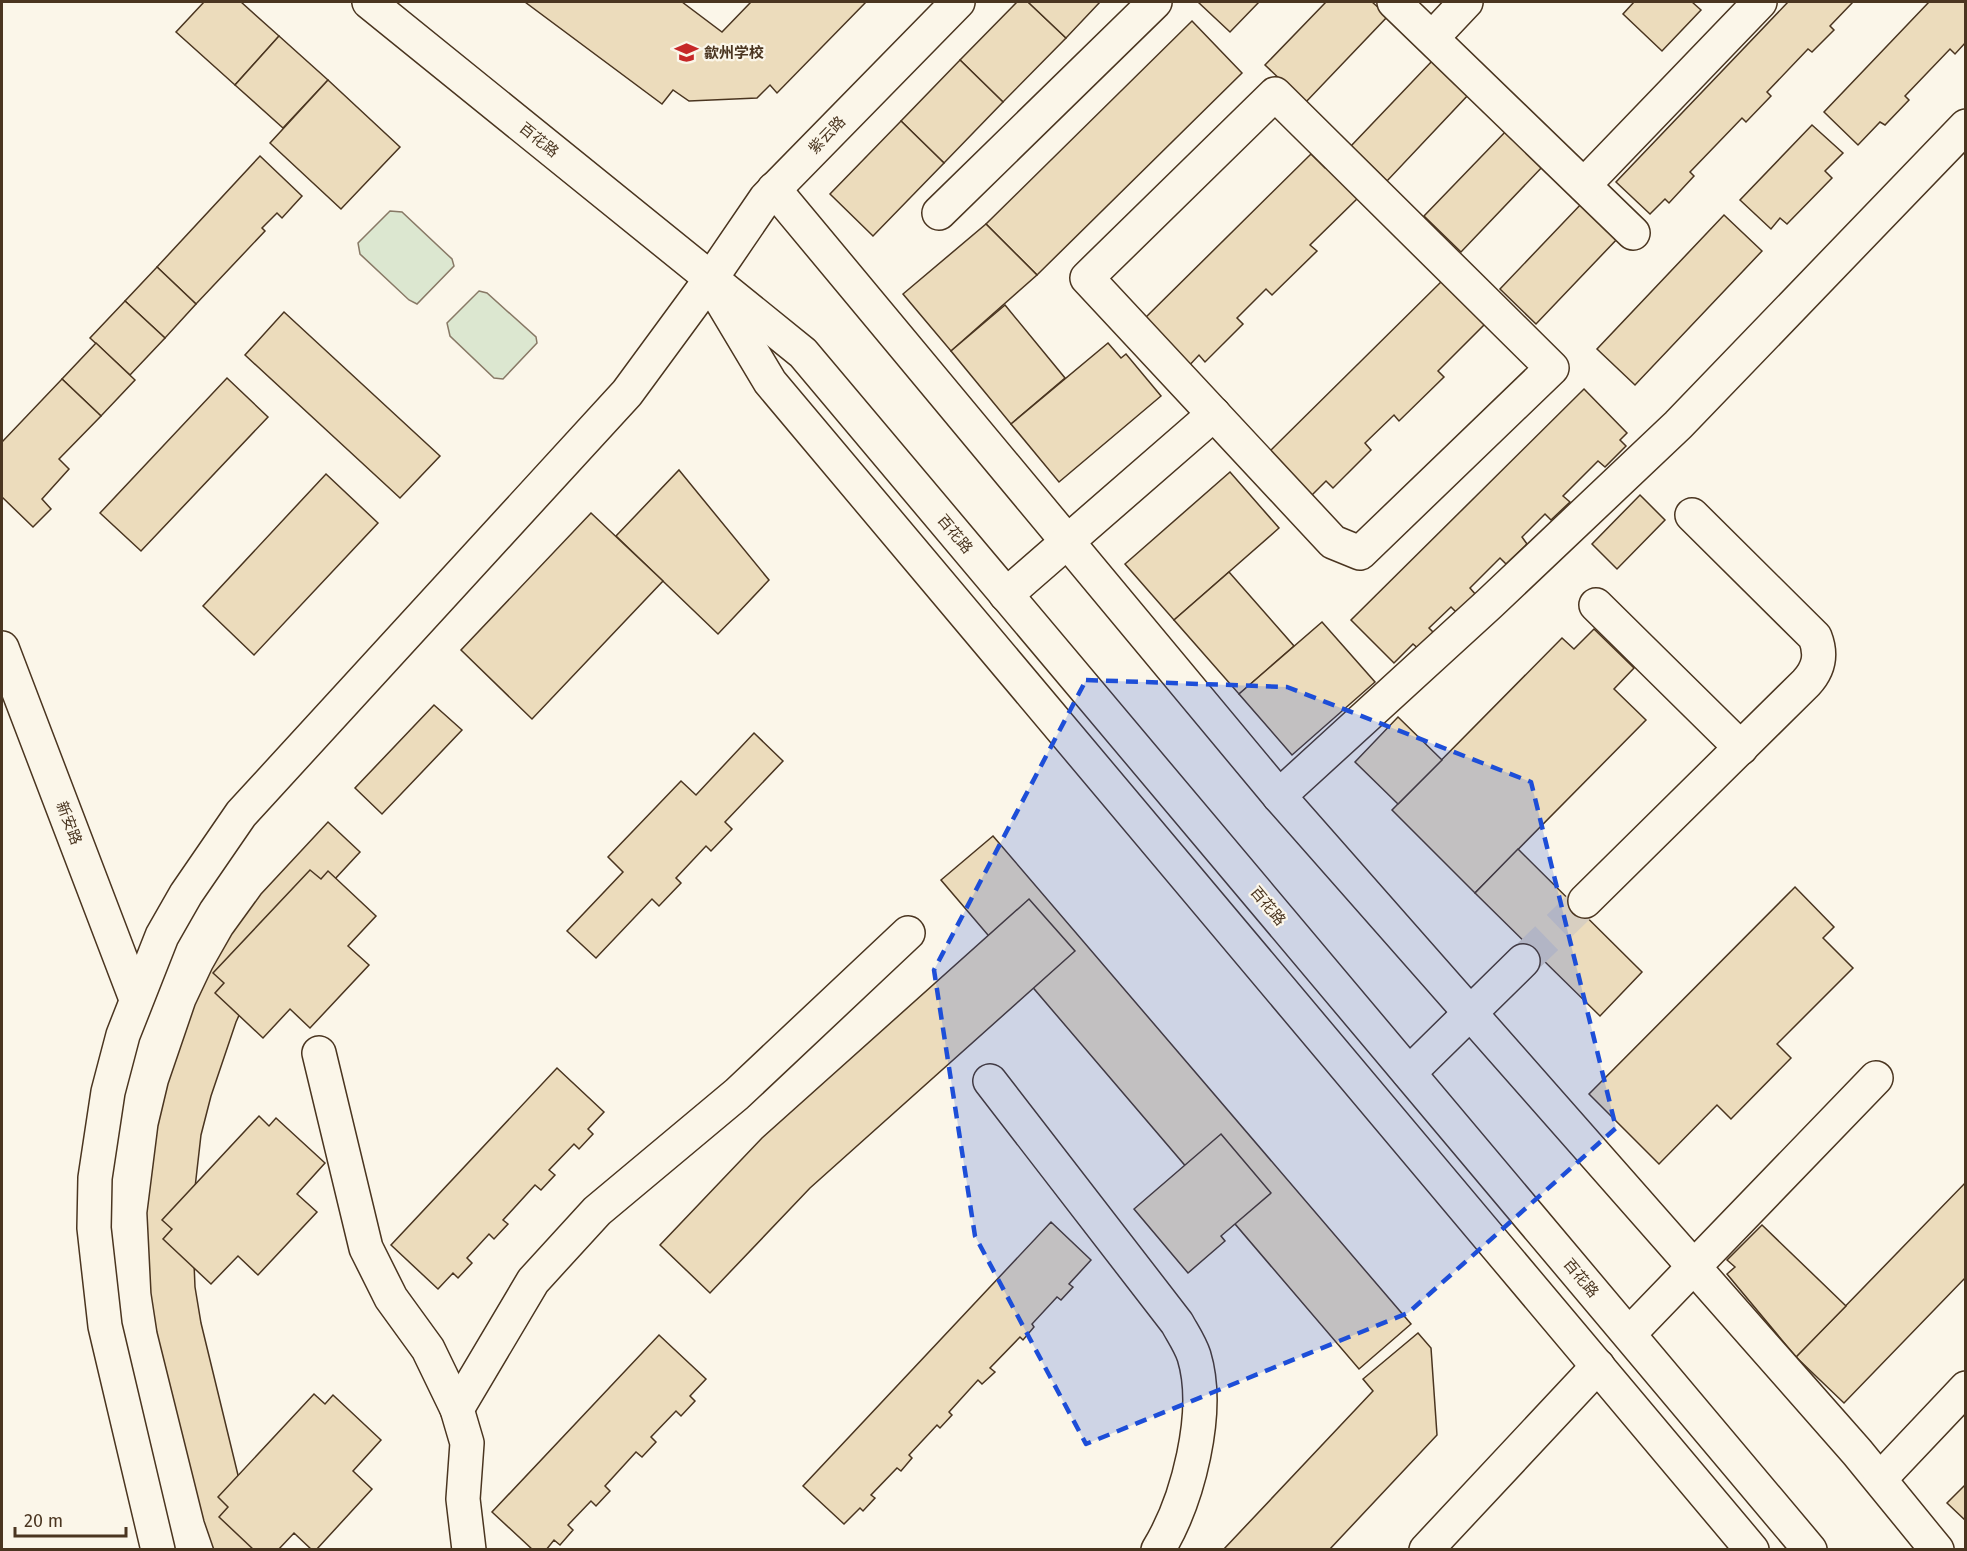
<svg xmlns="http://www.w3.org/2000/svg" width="1967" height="1551" font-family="'Fira Sans','Noto Sans SC',sans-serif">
  <rect width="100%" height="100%" fill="#fbf6e9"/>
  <g fill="#dce7d0" stroke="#887966" stroke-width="1.5">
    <path d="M 390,211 L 402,212 L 452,259 L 454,266 L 417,304 L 409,300 L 360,254 L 358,243 Z"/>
    <path d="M 479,291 L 487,293 L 536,337 L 537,343 L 503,379 L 494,378 L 450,336 L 447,323 Z"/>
  </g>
  <g fill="#ecdcbc" stroke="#4a3520" stroke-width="1.5">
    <path d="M 204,2 L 241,2 L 279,36 L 235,85 L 176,32 Z"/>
    <path d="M 525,2 L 682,2 L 722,32 L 751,2 L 866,2 L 777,93 L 770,85 L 757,98 L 689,101 L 673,90 L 662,104 Z"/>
    <path d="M 1017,2 L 1028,2 L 1066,38 L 1003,102 L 960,60 Z"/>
    <path d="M 1028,2 L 1100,2 L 1066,38 Z"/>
    <path d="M 1198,2 L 1259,2 L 1230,32 Z"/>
    <path d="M 1326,2 L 1372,2 L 1388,16 L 1305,103 L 1265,65 Z"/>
    <path d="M 1634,2 L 1692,2 L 1701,10 L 1662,51 L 1623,14 Z"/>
    <path d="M 1788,2 L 1853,2 L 1830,26 L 1834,30 L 1812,52 L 1808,49 L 1767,92 L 1771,96 L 1746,122 L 1742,118 L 1690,172 L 1694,176 L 1669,203 L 1665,199 L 1650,214 L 1616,182 Z"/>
    <path d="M 1929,2 L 1966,2 L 1966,42 L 1955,54 L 1950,49 L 1905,96 L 1909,100 L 1885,125 L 1880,122 L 1858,145 L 1824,112 Z"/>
    <path d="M 1192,21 L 1242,73 L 1037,275 L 986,224 Z"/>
    <path d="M 279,36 L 328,80 L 283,128 L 235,85 Z"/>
    <path d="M 960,60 L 1003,102 L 944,163 L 901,121 Z"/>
    <path d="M 1433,60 L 1469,94 L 1387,181 L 1351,146 Z"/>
    <path d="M 328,80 L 400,147 L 341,209 L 270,143 Z"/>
    <path d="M 901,121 L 944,163 L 873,236 L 830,194 Z"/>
    <path d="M 1812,125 L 1843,153 L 1825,171 L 1832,178 L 1787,224 L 1780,218 L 1771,229 L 1740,200 Z"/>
    <path d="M 1507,130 L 1544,165 L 1461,252 L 1424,216 Z"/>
    <path d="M 1311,154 L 1325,168 L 1329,163 L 1361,195 L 1310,245 L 1317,251 L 1272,295 L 1266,289 L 1237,318 L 1243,324 L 1205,362 L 1199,355 L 1185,370 L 1139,324 Z"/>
    <path d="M 260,156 L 302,196 L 282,218 L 277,213 L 262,228 L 265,231 L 196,304 L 157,267 Z"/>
    <path d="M 1583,202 L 1619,237 L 1536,324 L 1500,289 Z"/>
    <path d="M 1724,215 L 1762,251 L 1635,385 L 1597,349 Z"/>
    <path d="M 986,224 L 1037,275 L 951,351 L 903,294 Z"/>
    <path d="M 157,267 L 196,304 L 165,338 L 125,301 Z"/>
    <path d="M 1446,277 L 1488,321 L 1438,371 L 1444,377 L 1399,421 L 1394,415 L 1365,443 L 1371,450 L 1333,488 L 1326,481 L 1312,495 L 1269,452 Z"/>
    <path d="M 125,301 L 165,338 L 130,375 L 90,338 Z"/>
    <path d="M 1005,305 L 1065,378 L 1011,424 L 951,351 Z"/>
    <path d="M 284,312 L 440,456 L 400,498 L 245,355 Z"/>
    <path d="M 96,343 L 135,380 L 101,416 L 62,379 Z"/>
    <path d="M 1108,343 L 1121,358 L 1126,354 L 1161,396 L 1059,482 L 1011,424 Z"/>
    <path d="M 227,378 L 268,417 L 141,551 L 100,513 Z"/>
    <path d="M 62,379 L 101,416 L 59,459 L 69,469 L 42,499 L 51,509 L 33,527 L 2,497 L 2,442 Z"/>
    <path d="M 1584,389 L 1627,433 L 1620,440 L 1626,446 L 1605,467 L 1598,461 L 1563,496 L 1570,502 L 1551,520 L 1545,514 L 1522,537 L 1527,544 L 1506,564 L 1500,558 L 1470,588 L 1476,595 L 1457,613 L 1451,607 L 1429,628 L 1436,635 L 1420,650 L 1413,644 L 1394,663 L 1351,620 Z"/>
    <path d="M 679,470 L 769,580 L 718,634 L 616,536 Z"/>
    <path d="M 1230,472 L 1279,528 L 1174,620 L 1125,564 Z"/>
    <path d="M 326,474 L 378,523 L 254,655 L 203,606 Z"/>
    <path d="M 1640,495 L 1665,520 L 1617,569 L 1592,544 Z"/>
    <path d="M 591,513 L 663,581 L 532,719 L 461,650 Z"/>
    <path d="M 1229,572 L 1294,646 L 1239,694 L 1174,620 Z"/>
    <path d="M 1322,622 L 1375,682 L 1292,755 L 1239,694 Z"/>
    <path d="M 1594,629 L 1634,668 L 1614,689 L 1646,720 L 1475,893 L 1392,810 L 1562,638 L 1574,649 Z"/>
    <path d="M 434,705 L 462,730 L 382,814 L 355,788 Z"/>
    <path d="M 1398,717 L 1442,760 L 1398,804 L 1355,762 Z"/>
    <path d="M 754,733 L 783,761 L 725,822 L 732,829 L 711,851 L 706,846 L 676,878 L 681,883 L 659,906 L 652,899 L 596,958 L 567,931 L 623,872 L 608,857 L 681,781 L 696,795 Z"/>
    <path d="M 328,822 L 360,852 L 295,922 L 251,989 L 236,1022 L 211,1096 L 201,1135 L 192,1214 L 195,1287 L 201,1323 L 246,1508 L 261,1550 L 214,1550 L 204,1521 L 157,1332 L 151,1293 L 147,1213 L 158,1126 L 168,1084 L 195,1005 L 212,969 L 232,934 L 261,894 Z"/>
    <path d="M 993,836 L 1411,1324 L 1359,1369 L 941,880 Z"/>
    <path d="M 1518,849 L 1642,972 L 1600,1016 L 1475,893 Z"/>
    <path d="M 310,870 L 321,879 L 328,871 L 376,916 L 348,946 L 369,965 L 310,1028 L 290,1009 L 263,1038 L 215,993 L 224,983 L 213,973 Z"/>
    <path d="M 1795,887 L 1834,927 L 1823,938 L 1853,968 L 1777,1044 L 1791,1058 L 1731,1119 L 1717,1105 L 1659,1164 L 1589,1094 Z"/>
    <path d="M 1029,899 L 1075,951 L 810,1188 L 710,1293 L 660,1245 L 762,1138 Z"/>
    <path d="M 557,1068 L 604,1112 L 588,1129 L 593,1134 L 579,1149 L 574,1144 L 549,1170 L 555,1175 L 541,1190 L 535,1185 L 503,1220 L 508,1224 L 494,1239 L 489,1234 L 467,1258 L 472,1263 L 458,1278 L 453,1273 L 438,1289 L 391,1245 Z"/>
    <path d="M 259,1116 L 269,1126 L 276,1118 L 325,1163 L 297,1194 L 317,1212 L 258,1275 L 238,1256 L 211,1284 L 163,1239 L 172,1229 L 162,1220 Z"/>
    <path d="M 1221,1134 L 1271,1193 L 1221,1236 L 1225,1241 L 1188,1273 L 1134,1209 Z"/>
    <path d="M 1966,1182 L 1966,1277 L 1844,1403 L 1796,1357 Z"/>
    <path d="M 1051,1222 L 1091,1260 L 1069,1284 L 1073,1287 L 1061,1300 L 1057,1297 L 1032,1324 L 1034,1327 L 1023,1340 L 1020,1337 L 990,1368 L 995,1372 L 982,1384 L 978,1380 L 949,1412 L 952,1415 L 940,1428 L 937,1425 L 909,1455 L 912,1458 L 901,1471 L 897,1468 L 871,1495 L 875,1498 L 863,1511 L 860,1508 L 844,1524 L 803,1486 Z"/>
    <path d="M 1762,1225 L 1846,1306 L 1796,1357 L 1727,1274 L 1735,1267 L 1727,1260 Z"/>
    <path d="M 1418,1333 L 1431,1348 L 1437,1435 L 1329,1550 L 1223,1550 L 1373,1391 L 1363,1379 Z"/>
    <path d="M 659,1335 L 706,1379 L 690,1396 L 695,1401 L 681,1416 L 676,1411 L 651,1437 L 656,1442 L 642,1457 L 636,1452 L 605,1486 L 610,1491 L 596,1506 L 591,1501 L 568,1525 L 573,1530 L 560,1545 L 554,1540 L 546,1550 L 533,1550 L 492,1512 Z"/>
    <path d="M 314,1394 L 325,1404 L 333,1395 L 381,1440 L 353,1471 L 372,1489 L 316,1550 L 312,1550 L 294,1533 L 278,1550 L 254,1550 L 219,1517 L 228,1507 L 218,1497 Z"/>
    <path d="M 1966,1484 L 1966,1521 L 1947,1503 Z"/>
  </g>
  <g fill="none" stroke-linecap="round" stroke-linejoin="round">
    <path stroke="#d8cfc1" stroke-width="33" stroke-dasharray="33 16" stroke-linecap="butt" d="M 1523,961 L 1585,901"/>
    <defs>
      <g id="minor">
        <path d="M 1394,2 L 1633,233"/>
        <path d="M 1432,38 L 1466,2"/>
        <path d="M 1275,94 L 1552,368 L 1360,553 L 1333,542 L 1087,278 Z"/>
        <path d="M 1584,185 L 1760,2"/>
        <path d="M 774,189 L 1279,796 L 1857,1452 L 1937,1550"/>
        <path d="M 939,213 L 1155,2"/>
        <path d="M 1006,595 L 1214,414"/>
        <path d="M 1596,605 L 1741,748"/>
        <path d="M 2,648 L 136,999"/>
        <path d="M 1279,796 L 1489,604 L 1678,425 L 1966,126"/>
        <path d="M 1585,901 L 1806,683 C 1819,669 1822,655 1815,637 L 1692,515"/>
        <path d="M 319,1053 L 366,1248 L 391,1298 L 428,1349 L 457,1409 L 467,1443 L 463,1499 L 469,1550"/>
        <path d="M 1409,1073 L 1523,961"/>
        <path d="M 990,1081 L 1177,1323 C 1183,1334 1190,1344 1194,1356 C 1211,1412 1188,1501 1158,1550"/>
        <path d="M 1629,1334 L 1876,1078"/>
        <path d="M 457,1409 L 533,1281 L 597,1211 L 737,1094 L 908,933"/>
        <path d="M 1880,1479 L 1966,1388"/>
        <path d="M 158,1550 L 105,1326 L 94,1228 L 95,1178 L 108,1092 L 123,1035 L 162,936 L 186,894 L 241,814 L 627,393 L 710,280 L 766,198 L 958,2"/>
        <path d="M 1426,1550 L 1598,1366"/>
      </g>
      <g id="major">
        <path d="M 369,2 L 803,353 L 1810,1550"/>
        <path d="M 718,295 L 770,382 L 1752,1550"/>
      </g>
    </defs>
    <use href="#minor" stroke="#4a3520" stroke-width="36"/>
    <use href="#major" stroke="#4a3520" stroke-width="36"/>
    <use href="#minor" stroke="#fbf6e9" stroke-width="33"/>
    <use href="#major" stroke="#fbf6e9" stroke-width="33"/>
  </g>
  <path fill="#1d4ed8" fill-opacity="0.2" stroke="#1d4ed8" stroke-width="4.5" stroke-dasharray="12 8" stroke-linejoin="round" d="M 1086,680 L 1287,687 L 1531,782 L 1616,1128 L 1408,1313 L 1086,1444 L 975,1236 L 934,970 Z"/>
  <defs>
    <symbol id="school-bare" viewBox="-9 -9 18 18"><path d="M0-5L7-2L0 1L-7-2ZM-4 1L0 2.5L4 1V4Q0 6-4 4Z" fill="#c62828" stroke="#fbf6e9" stroke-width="2.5" paint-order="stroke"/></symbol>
  </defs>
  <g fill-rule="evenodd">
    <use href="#school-bare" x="670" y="36" width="33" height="33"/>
  </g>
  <g text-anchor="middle" stroke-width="4.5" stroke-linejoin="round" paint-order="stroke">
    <g font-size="15" font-weight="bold" fill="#4a3520" stroke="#fbf6e9" text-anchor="start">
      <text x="704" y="58">歙州学校</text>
    </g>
    <g font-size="15" fill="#4a3520" stroke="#fbf6e9">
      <text transform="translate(827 135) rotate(-46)" y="5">紫云路</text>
      <text transform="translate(539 140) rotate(39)" y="5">百花路</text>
      <text transform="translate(955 534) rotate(50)" y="5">百花路</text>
      <text transform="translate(69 823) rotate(69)" y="5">新安路</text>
      <text transform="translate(1268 906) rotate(50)" y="5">百花路</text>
      <text transform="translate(1581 1278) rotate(50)" y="5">百花路</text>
    </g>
  </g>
  <rect width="1967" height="1551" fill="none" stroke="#4a3520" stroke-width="6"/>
  <path d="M15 1527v9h111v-9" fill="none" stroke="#4a3520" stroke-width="3"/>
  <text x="24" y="1527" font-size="18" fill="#4a3520" stroke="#fbf6e9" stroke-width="4.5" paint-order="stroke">20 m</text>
</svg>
